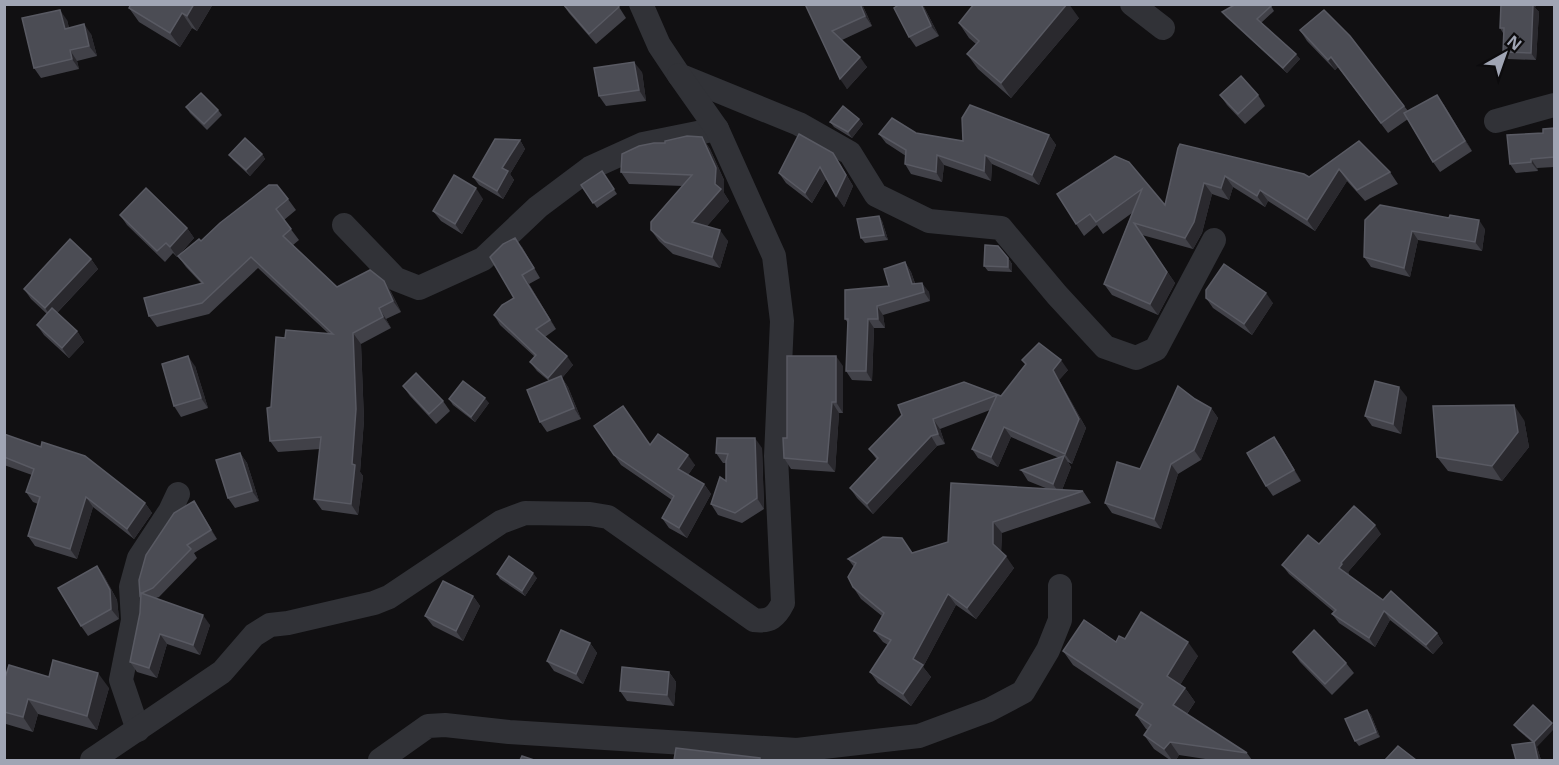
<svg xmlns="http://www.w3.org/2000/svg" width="1559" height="765" font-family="'Noto Sans',sans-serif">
  <rect width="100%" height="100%" fill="#111012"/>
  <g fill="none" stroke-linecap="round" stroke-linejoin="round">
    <g stroke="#313237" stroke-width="24">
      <path d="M 641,4 L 659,45 L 679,75 L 799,124 L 850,153 L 876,195 L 929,221 L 1001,228 L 1057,295 L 1105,347 L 1136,358 L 1156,349 L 1214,240"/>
      <path d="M 1132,4 L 1163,28"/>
      <path d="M 1496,121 L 1554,105"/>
      <path d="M 344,225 L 396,279 L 419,288 L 483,259 L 538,207 L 590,168 L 643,144 L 717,129"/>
      <path d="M 138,730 L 121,680 L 133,620 L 131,587 L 139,558 L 170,511 L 178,494"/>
      <path d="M 92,760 L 222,672 L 254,635 L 270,625 L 288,623 L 374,603 L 389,597 L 501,522 L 525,513 L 590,514 L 608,517 L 754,620 C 770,622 776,617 783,603 L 776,456 L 782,321 L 774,256 L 717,129 L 679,75"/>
      <path d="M 380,760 L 428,726 L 445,725 L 509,732 L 797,750 L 919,736 L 989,710 L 1023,692 L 1048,650 L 1060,620 L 1060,586"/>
    </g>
  </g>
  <g fill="#414148">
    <path d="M 131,4 L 213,4 L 197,31 L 192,28 L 180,47 L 139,22 L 129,8 Z"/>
    <path d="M 563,4 L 619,7 L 626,18 L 596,44 L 569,13 Z"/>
    <path d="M 805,4 L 862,4 L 872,26 L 842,40 L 867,67 L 847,89 Z"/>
    <path d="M 1270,4 L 1274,11 L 1261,23 L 1300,59 L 1287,73 L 1226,17 L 1222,12 Z"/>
    <path d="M 1501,4 L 1536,4 L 1535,8 L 1539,12 L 1536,60 L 1508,59 L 1503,52 L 1503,33 L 1500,28 Z"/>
    <path d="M 924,7 L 939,36 L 916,47 L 909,37 Z"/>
    <path d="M 1079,18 L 1011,98 L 978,69 L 967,54 L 976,44 L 969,38 L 959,23 Z"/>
    <path d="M 67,20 L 69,28 L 91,34 L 97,56 L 77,61 L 79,69 L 41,78 L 34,68 Z"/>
    <path d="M 1300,30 L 1350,36 L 1408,111 L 1444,105 L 1472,151 L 1440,172 L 1433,162 L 1408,119 L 1388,133 L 1338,67 L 1335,70 L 1307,41 Z"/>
    <path d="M 642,72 L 646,101 L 606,106 L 599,96 Z"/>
    <path d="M 1220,95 L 1258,95 L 1265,106 L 1245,124 L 1227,105 Z"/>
    <path d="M 186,107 L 218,110 L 222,115 L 207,130 L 190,113 Z"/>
    <path d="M 859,119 L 863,124 L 852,138 L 834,127 L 830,122 Z"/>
    <path d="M 1554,128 L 1554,167 L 1537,168 L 1538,171 L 1516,173 L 1510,164 Z"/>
    <path d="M 916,133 L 963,141 L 1049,135 L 1056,145 L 1039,185 L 992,164 L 991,181 L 944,165 L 942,182 L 911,174 L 905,164 L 906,156 L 886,143 L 879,134 Z"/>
    <path d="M 702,137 L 710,149 L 724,180 L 724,193 L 729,201 L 707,226 L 728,241 L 720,268 L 673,254 L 659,241 L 651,230 L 683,186 L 629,184 L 621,172 L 665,143 Z"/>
    <path d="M 520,140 L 525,149 L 510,174 L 514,180 L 503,199 L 479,185 L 473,177 Z"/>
    <path d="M 1359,141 L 1390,172 L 1398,184 L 1365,201 L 1347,181 L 1315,231 L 1268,201 L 1265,207 L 1233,187 L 1229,200 L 1212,194 L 1202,233 L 1193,249 L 1142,235 L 1175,283 L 1158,315 L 1112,295 L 1104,284 L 1132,213 L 1103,234 L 1097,225 L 1084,236 L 1076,224 L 1115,156 L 1165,205 L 1178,148 L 1309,177 Z"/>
    <path d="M 262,154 L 265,159 L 250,176 L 233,160 L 229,155 Z"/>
    <path d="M 840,164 L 853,186 L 844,207 L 826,179 L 812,203 L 786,183 L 779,173 Z"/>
    <path d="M 602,171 L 617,194 L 597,208 L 581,185 Z"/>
    <path d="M 288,199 L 296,210 L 284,220 L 299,240 L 293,245 L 337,287 L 384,281 L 391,292 L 401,312 L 386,319 L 391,328 L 361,344 L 364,420 L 360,472 L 363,476 L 358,515 L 322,510 L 314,499 L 320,449 L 278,452 L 270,441 L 271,407 L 285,338 L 329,334 L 258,268 L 209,314 L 157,327 L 149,316 L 201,283 L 186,267 L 178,256 L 177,257 L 173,253 L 165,262 L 127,225 L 120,215 L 187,228 L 194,238 L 179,255 L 201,241 Z"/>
    <path d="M 483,199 L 462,234 L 441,221 L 433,211 Z"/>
    <path d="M 879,216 L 882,221 L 888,240 L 865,243 L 861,238 Z"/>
    <path d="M 1365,220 L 1485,229 L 1482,251 L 1418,240 L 1410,277 L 1371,267 L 1364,257 Z"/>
    <path d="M 522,247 L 540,278 L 529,284 L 556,329 L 545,337 L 573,365 L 562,378 L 568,387 L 581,419 L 547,432 L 540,422 L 549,381 L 537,371 L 530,362 L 535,357 L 500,325 L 494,315 L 514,298 Z"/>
    <path d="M 1008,258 L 1012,264 L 1012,272 L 988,271 L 984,266 Z"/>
    <path d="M 91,259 L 98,269 L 57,313 L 77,331 L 84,342 L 69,358 L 44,335 L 37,325 L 47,314 L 31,299 L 24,289 Z"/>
    <path d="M 905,262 L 911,272 L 915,283 L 929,292 L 930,301 L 883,315 L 885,328 L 874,328 L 872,381 L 852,380 L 846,371 L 848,323 L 845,319 L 889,286 Z"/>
    <path d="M 1206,298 L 1273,303 L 1252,335 L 1213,308 Z"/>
    <path d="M 1022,360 L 1068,370 L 1059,380 L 1086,428 L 1072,464 L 1068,462 L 1071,467 L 1062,490 L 1083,491 L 1091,503 L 1002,533 L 1001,552 L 1014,568 L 976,619 L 956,605 L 923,667 L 931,677 L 911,706 L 878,683 L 870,672 L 888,645 L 883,642 L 874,631 L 882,616 L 861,599 L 853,587 L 854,567 L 848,559 L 912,553 L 948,542 L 1048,489 L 1028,481 L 1021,470 L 1059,458 L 1011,437 L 998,467 L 978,458 L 972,449 L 990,410 L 940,429 L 945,444 L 937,446 L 873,514 L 857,498 L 850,488 L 877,460 L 869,449 L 964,382 L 1001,396 L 1026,365 Z"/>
    <path d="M 195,366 L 208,408 L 181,417 L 174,406 Z"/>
    <path d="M 843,366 L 843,413 L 839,413 L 835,472 L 791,469 L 784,458 L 787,438 Z"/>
    <path d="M 403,386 L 443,401 L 450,411 L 436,424 L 410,396 Z"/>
    <path d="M 1407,397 L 1401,434 L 1372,426 L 1365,416 Z"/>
    <path d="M 449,399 L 489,403 L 475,422 L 453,405 Z"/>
    <path d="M 1195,399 L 1211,408 L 1218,418 L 1201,460 L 1178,474 L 1161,529 L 1112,513 L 1105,503 L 1140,469 Z"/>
    <path d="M 1524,420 L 1529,447 L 1502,481 L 1448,471 L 1437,457 Z"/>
    <path d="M 594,426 L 650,445 L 695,465 L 688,475 L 704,484 L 711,494 L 687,538 L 669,528 L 662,518 L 672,500 L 621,465 Z"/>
    <path d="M 4,434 L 145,503 L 152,513 L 134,539 L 93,507 L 77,559 L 35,546 L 28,536 L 38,504 L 33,502 L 26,492 L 32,475 L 4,465 Z"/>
    <path d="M 1274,437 L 1281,447 L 1301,481 L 1273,496 L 1266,486 Z"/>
    <path d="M 762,448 L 764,509 L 742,523 L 718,515 L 711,504 L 726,481 L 726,463 L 723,463 L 716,453 Z"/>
    <path d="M 240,453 L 247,463 L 259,501 L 235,508 L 228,498 Z"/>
    <path d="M 194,501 L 217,539 L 194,553 L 197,558 L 159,597 L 156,598 L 210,625 L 200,655 L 167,644 L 157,678 L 137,672 L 130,662 L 140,613 L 141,596 Z"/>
    <path d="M 1381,534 L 1348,572 L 1349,574 L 1348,575 L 1383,600 L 1437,633 L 1443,643 L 1433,654 L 1390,620 L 1375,647 L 1339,623 L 1332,614 L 1334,612 L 1289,574 L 1282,565 Z"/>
    <path d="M 97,566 L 104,576 L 117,600 L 119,619 L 88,636 L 81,626 Z"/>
    <path d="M 497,574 L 537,578 L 525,596 L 500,579 Z"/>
    <path d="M 473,596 L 480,606 L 463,641 L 433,626 L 425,616 Z"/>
    <path d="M 1125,639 L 1198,656 L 1180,685 L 1185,688 L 1195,702 L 1187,714 L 1247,753 L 1252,760 L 1212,760 L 1179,755 L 1176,760 L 1170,760 L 1154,749 L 1144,735 L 1148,730 L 1146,729 L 1136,715 L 1140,710 L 1073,665 L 1063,651 L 1116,642 Z"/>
    <path d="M 590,643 L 597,653 L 583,684 L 554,671 L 547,661 Z"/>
    <path d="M 1293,652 L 1346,663 L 1354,673 L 1332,695 L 1300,662 Z"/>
    <path d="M 669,672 L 676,682 L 674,706 L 627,701 L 620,691 Z"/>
    <path d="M 49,677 L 109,688 L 97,730 L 38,714 L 33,732 L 6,724 L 4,721 L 4,681 Z"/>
    <path d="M 1533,705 L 1537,747 L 1541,760 L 1516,760 L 1532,742 L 1518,730 L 1514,725 Z"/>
    <path d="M 1367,710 L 1371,715 L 1380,737 L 1359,746 L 1355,741 Z"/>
  </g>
  <g fill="#2a292e">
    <path d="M 194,4 L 213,4 L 197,31 L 187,16 Z"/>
    <path d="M 860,4 L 862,4 L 872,26 L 865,16 Z"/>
    <path d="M 921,4 L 922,4 L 924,7 L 939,36 L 931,26 Z"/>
    <path d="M 1067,4 L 1069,4 L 1079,18 L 1011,98 L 1001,83 Z"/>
    <path d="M 1536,4 L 1535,8 L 1539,12 L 1536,60 L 1531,53 L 1530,5 Z"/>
    <path d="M 60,10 L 67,20 L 72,39 L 65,29 Z"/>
    <path d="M 182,13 L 192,28 L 180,47 L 170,33 Z"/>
    <path d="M 84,24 L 91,34 L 97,56 L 89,46 Z"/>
    <path d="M 70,50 L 77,61 L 79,69 L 72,59 Z"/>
    <path d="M 1296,54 L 1300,59 L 1287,73 L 1283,68 Z"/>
    <path d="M 860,57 L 867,67 L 847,89 L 840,79 Z"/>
    <path d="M 1331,57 L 1338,67 L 1335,70 L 1328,60 Z"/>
    <path d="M 634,62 L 642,72 L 646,101 L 639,90 Z"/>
    <path d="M 1437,95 L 1444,105 L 1472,151 L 1465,141 Z"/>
    <path d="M 859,119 L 863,124 L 852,138 L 848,132 Z"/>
    <path d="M 1049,135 L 1056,145 L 1039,185 L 1032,175 Z"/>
    <path d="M 702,137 L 710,149 L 724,180 L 724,193 L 729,201 L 701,233 L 692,222 L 715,184 Z"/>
    <path d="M 520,140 L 525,149 L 510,174 L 514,180 L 503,199 L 497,191 L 502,168 Z"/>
    <path d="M 833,153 L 853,186 L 844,207 L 836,196 Z"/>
    <path d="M 262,154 L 265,159 L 250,176 L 246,170 Z"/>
    <path d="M 937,155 L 944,165 L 942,182 L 936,172 Z"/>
    <path d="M 985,155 L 992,164 L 991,181 L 984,171 Z"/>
    <path d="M 1531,159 L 1537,168 L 1538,171 L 1531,162 Z"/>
    <path d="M 820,167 L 827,177 L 812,203 L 805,193 Z"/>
    <path d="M 1339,169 L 1347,181 L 1315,231 L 1307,220 Z"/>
    <path d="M 1225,176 L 1233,187 L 1229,200 L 1221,188 Z"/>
    <path d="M 1204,183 L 1212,194 L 1202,233 L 1193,249 L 1185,238 Z"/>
    <path d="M 476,188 L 483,199 L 462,234 L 455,224 Z"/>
    <path d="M 1260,190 L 1268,201 L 1265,207 L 1257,196 Z"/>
    <path d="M 879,216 L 882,221 L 888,240 L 884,235 Z"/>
    <path d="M 1479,220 L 1485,229 L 1482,251 L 1475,242 Z"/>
    <path d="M 187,228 L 194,238 L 177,257 L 170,247 Z"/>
    <path d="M 720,230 L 728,241 L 720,268 L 712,257 Z"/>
    <path d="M 1412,231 L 1418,240 L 1410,277 L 1404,268 Z"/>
    <path d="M 1142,235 L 1175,283 L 1158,315 L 1150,304 Z"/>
    <path d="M 515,238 L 522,247 L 540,278 L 534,268 Z"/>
    <path d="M 1008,258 L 1012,264 L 1012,272 L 1008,267 Z"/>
    <path d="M 91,259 L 98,269 L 52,318 L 45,308 Z"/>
    <path d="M 905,262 L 911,272 L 918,293 L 912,284 Z"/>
    <path d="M 522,275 L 529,284 L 556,329 L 550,320 Z"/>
    <path d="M 384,281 L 391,292 L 401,312 L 393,301 Z"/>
    <path d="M 922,283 L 929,292 L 930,301 L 924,292 Z"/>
    <path d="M 1266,293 L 1273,303 L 1252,335 L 1244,324 Z"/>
    <path d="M 877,306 L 883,315 L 885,328 L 878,319 Z"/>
    <path d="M 379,308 L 386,319 L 391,328 L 383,317 Z"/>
    <path d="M 868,319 L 874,328 L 872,381 L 866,371 Z"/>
    <path d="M 77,331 L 84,342 L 69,358 L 62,348 Z"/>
    <path d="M 353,333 L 361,344 L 364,420 L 360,472 L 363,476 L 358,515 L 351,504 L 352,464 Z"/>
    <path d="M 188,356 L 195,366 L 208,408 L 201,398 Z"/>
    <path d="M 567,356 L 573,365 L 562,378 L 568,387 L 581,419 L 574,408 L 555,387 L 548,378 Z"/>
    <path d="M 836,356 L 843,366 L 843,413 L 836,402 Z"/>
    <path d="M 1061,360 L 1068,370 L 1059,380 L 1086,428 L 1072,464 L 1065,454 L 1053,370 Z"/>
    <path d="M 1399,387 L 1407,397 L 1401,434 L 1393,424 Z"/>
    <path d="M 485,398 L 489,403 L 475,422 L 471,417 Z"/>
    <path d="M 832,402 L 839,413 L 835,472 L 827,462 Z"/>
    <path d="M 1514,405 L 1524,420 L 1529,447 L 1502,481 L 1492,466 Z"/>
    <path d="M 1211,408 L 1218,418 L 1201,460 L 1194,450 Z"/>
    <path d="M 933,419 L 940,429 L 945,444 L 938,434 Z"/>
    <path d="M 1004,427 L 1011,437 L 998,467 L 991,457 Z"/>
    <path d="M 931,436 L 937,446 L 873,514 L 867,504 Z"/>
    <path d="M 1274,437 L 1281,447 L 1301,481 L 1294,470 Z"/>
    <path d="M 755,438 L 762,448 L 764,509 L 757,498 Z"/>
    <path d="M 240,453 L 247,463 L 259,501 L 252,491 Z"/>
    <path d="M 688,455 L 695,465 L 685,479 L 678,469 Z"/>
    <path d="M 1064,456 L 1071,467 L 1060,495 L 1053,484 Z"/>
    <path d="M 1171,464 L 1178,474 L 1161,529 L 1154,519 Z"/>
    <path d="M 704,484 L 711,494 L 687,538 L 679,528 Z"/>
    <path d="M 86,497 L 93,507 L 77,559 L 70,549 Z"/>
    <path d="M 194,501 L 200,510 L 217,539 L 211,530 Z"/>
    <path d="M 145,503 L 152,513 L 134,539 L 127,529 Z"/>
    <path d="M 993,522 L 1002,533 L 1001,556 L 993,544 Z"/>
    <path d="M 1375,525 L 1381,534 L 1348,572 L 1349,574 L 1346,578 L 1339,568 L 1341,563 Z"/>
    <path d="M 1006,556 L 1014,568 L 976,619 L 967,608 Z"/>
    <path d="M 97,566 L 104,576 L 117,600 L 119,619 L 111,609 Z"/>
    <path d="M 533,573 L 537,578 L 525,596 L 522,591 Z"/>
    <path d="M 948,594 L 956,605 L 923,667 L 931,677 L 911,706 L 903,694 L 913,659 Z"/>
    <path d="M 473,596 L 480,606 L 463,641 L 456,631 Z"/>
    <path d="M 1384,611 L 1390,620 L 1375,647 L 1369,638 Z"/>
    <path d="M 203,615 L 210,625 L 200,655 L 193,645 Z"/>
    <path d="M 1437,633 L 1443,643 L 1433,654 L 1426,645 Z"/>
    <path d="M 160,634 L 167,644 L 157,678 L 149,668 Z"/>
    <path d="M 1188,642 L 1198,656 L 1177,690 L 1167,676 Z"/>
    <path d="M 590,643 L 597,653 L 583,684 L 576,674 Z"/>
    <path d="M 669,672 L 676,682 L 674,706 L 667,695 Z"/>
    <path d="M 98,673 L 109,688 L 97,730 L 87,716 Z"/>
    <path d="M 1185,688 L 1195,702 L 1183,719 L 1173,705 Z"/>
    <path d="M 28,699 L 38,714 L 33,732 L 23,717 Z"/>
    <path d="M 1367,710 L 1371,715 L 1380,737 L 1376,732 Z"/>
    <path d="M 1552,723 L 1554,727 L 1554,729 L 1537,747 L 1541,760 L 1538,760 L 1534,742 Z"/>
    <path d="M 1170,742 L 1179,755 L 1176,760 L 1172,760 L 1164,749 Z"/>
  </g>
  <g fill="#4b4c54" stroke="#595a63" stroke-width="1.5">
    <path d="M 131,4 L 194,4 L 187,16 L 182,13 L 170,33 L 129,8 Z"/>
    <path d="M 563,4 L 617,4 L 619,7 L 589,34 Z"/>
    <path d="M 805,4 L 860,4 L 865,16 L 832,31 L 860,57 L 840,79 Z"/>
    <path d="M 900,4 L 921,4 L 931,26 L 909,37 L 894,8 Z"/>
    <path d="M 974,4 L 1067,4 L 1001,83 L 967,54 L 979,41 L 959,23 Z"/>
    <path d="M 1236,4 L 1270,4 L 1271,6 L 1257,19 L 1296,54 L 1283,68 L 1222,12 Z"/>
    <path d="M 1501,4 L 1533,5 L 1531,53 L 1503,52 L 1504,28 L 1500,28 Z"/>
    <path d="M 60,10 L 65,29 L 84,24 L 89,46 L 70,50 L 72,59 L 34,68 L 22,18 Z"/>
    <path d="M 1324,10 L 1350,36 L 1404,106 L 1381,123 L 1331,57 L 1328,60 L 1300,30 Z"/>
    <path d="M 634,62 L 639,90 L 599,96 L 594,68 Z"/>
    <path d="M 1241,76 L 1258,95 L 1238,114 L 1220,95 Z"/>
    <path d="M 201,93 L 218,110 L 204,124 L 186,107 Z"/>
    <path d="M 1437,95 L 1465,141 L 1433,162 L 1404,113 Z"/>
    <path d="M 970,105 L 1049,135 L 1032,175 L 985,155 L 984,171 L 937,155 L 936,172 L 905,164 L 906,150 L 879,134 L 892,118 L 916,133 L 963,141 L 962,118 Z"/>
    <path d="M 843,106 L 859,119 L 848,132 L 830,122 Z"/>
    <path d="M 1554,128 L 1554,157 L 1531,159 L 1531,162 L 1510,164 L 1507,135 L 1543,133 L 1543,129 Z"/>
    <path d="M 799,134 L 833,153 L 846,175 L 836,196 L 820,167 L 805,193 L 779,173 Z"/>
    <path d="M 687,136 L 702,137 L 716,168 L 715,184 L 721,189 L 692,222 L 720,230 L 712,257 L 665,242 L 651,230 L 651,222 L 692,175 L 621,172 L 622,154 L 639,146 L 654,143 L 665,143 L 665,141 Z"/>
    <path d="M 245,138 L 262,154 L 246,170 L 229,155 Z"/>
    <path d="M 495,139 L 520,140 L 502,168 L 508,171 L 497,191 L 473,177 Z"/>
    <path d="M 1359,141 L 1390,172 L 1357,190 L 1339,169 L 1307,220 L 1260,190 L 1257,196 L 1225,176 L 1221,188 L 1204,183 L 1194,222 L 1185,238 L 1134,223 L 1167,272 L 1150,304 L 1104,284 L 1142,189 L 1096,222 L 1090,214 L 1076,224 L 1057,194 L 1115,156 L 1129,162 L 1165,205 L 1178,148 L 1180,144 L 1304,174 L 1309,177 Z"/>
    <path d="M 602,171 L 614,189 L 593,203 L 581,185 Z"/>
    <path d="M 454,175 L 476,188 L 455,224 L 433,211 Z"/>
    <path d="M 269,185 L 277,185 L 288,199 L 276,209 L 291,229 L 283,236 L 337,287 L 370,270 L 384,281 L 393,301 L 379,308 L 383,317 L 353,333 L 356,409 L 352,464 L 355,465 L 351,504 L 314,499 L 321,437 L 270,441 L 267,408 L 271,407 L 276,337 L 285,338 L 286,330 L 333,334 L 251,257 L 202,303 L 149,316 L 144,298 L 203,283 L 178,256 L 199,239 L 201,241 L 220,223 Z"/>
    <path d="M 146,188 L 187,228 L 170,247 L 166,243 L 157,251 L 120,215 Z"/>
    <path d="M 1380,205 L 1449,218 L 1450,215 L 1479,220 L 1475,242 L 1412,231 L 1404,268 L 1364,257 L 1365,220 Z"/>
    <path d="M 879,216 L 884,235 L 861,238 L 857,219 Z"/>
    <path d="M 515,238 L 534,268 L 522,275 L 550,320 L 536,329 L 567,356 L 548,378 L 530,362 L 536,355 L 494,315 L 502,305 L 514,298 L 490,257 L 503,244 Z"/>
    <path d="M 70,239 L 91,259 L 45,308 L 24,289 Z"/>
    <path d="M 985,245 L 998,246 L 1008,258 L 1008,267 L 984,266 Z"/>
    <path d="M 905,262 L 912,284 L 922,283 L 924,292 L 877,306 L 878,319 L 868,319 L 866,371 L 846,371 L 848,319 L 845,319 L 845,290 L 889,286 L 884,269 Z"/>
    <path d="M 1224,264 L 1266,293 L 1244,324 L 1206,298 L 1206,290 Z"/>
    <path d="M 52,308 L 77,331 L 62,348 L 37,325 Z"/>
    <path d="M 1039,343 L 1061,360 L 1053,370 L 1079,419 L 1065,454 L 1004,427 L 991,457 L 972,449 L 997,395 L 933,419 L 938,434 L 931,436 L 867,504 L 850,488 L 878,458 L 869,449 L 902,415 L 898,405 L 964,382 L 1001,396 L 1026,364 L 1022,360 Z"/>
    <path d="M 188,356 L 201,398 L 174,406 L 162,364 Z"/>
    <path d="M 787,356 L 836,356 L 836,402 L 832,402 L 827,462 L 784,458 L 783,438 L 787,438 Z"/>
    <path d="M 416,373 L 443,401 L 429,414 L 403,386 Z"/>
    <path d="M 561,376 L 574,408 L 540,422 L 527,390 Z"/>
    <path d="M 463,381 L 485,398 L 471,417 L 449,399 Z"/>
    <path d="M 1375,381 L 1399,387 L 1393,424 L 1365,416 Z"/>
    <path d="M 1178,386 L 1195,399 L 1211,408 L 1194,450 L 1171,464 L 1154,519 L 1105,503 L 1117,462 L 1140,469 Z"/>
    <path d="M 1514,405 L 1518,432 L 1492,466 L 1437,457 L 1433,406 Z"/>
    <path d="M 623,406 L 650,445 L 658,434 L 688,455 L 678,469 L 704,484 L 679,528 L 662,518 L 674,496 L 614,455 L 594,426 Z"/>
    <path d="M 4,434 L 41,447 L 42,442 L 85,456 L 145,503 L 127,529 L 86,497 L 70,549 L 28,536 L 40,497 L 26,492 L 34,469 L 4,457 Z"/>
    <path d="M 1274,437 L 1294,470 L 1266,486 L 1247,453 Z"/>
    <path d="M 717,438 L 755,438 L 757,498 L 735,513 L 711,504 L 720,477 L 726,481 L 726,461 L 728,454 L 716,453 Z"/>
    <path d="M 240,453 L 252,491 L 228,498 L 216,460 Z"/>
    <path d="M 1064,456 L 1053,484 L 1021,470 Z"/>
    <path d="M 951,483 L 1083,491 L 993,522 L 993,544 L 1006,556 L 967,608 L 948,594 L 913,659 L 923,665 L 903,694 L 870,672 L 891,640 L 874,631 L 884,613 L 853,587 L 848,577 L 856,563 L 848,559 L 883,537 L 902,538 L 912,553 L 948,542 Z"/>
    <path d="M 194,501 L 211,530 L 187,545 L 191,549 L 153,588 L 142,593 L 141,593 L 140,595 L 139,580 L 146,555 L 174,513 Z"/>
    <path d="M 1354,506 L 1375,525 L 1341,563 L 1342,564 L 1339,568 L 1383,600 L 1391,591 L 1437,633 L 1426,645 L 1384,611 L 1369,638 L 1332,614 L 1336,610 L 1282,565 L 1308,535 L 1319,544 Z"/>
    <path d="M 509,556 L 533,573 L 522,591 L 497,574 Z"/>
    <path d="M 97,566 L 110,590 L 111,609 L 81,626 L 58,588 Z"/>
    <path d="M 443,581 L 473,596 L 456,631 L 425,616 Z"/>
    <path d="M 141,593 L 203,615 L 193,645 L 160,634 L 149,668 L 130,662 L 140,613 Z"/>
    <path d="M 1141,612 L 1188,642 L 1167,676 L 1185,688 L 1173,705 L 1247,753 L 1170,742 L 1164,749 L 1144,735 L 1151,725 L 1136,715 L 1143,704 L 1063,651 L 1084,620 L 1116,642 L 1119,636 L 1125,639 Z"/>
    <path d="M 561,630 L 590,643 L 576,674 L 547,661 Z"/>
    <path d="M 1314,630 L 1346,663 L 1325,684 L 1293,652 Z"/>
    <path d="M 53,660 L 98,673 L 87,716 L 28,699 L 23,717 L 4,712 L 4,681 L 9,665 L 49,677 Z"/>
    <path d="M 622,667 L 669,672 L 667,695 L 620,691 Z"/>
    <path d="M 1533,705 L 1552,723 L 1534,742 L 1514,725 Z"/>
    <path d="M 1367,710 L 1376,732 L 1355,741 L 1345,719 Z"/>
    <path d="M 1534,742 L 1538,760 L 1516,760 L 1512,745 Z"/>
    <path d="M 1398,746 L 1416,760 L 1385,760 Z"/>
    <path d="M 676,748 L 760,758 L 760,760 L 674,760 Z"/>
    <path d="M 522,756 L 534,760 L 520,760 Z"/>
  </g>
  <rect width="1559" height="765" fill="none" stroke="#a0a5b4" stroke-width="12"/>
  <g transform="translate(1505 54) rotate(40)" stroke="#0c0b0d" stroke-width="4.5" paint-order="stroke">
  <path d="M0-4.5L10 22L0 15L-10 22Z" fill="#a0a5b4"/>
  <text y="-9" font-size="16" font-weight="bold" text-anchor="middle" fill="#a0a5b4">N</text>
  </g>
</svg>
